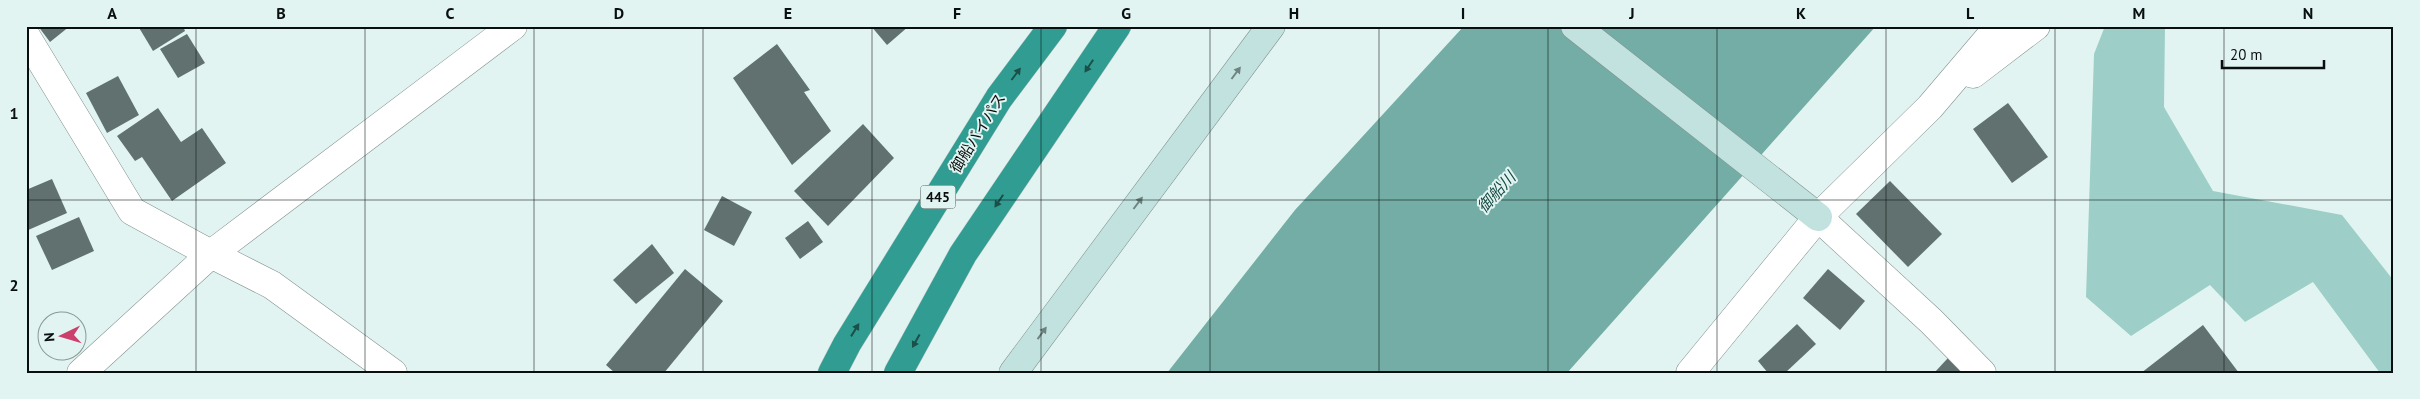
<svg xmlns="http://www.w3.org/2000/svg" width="2420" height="399" font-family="'PT Sans','Noto Sans JP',sans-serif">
  <rect width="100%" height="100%" fill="#e2f4f1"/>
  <path fill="#9dcfc8" d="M 2105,26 L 2165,26 L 2164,107 L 2213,191 L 2342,215 L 2394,281 L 2394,373 L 2380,373 L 2313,282 L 2245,322 L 2210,285 L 2131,336 L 2086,297 L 2094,54 Z"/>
  <path fill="#73ada5" d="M 1464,26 L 1876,26 L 1567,373 L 1167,373 L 1295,210 Z"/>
  <g fill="#61716f">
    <path d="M 38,26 L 70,26 L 50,42 Z"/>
    <path d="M 138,26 L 183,26 L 185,31 L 153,51 Z"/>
    <path d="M 871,26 L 909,26 L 887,45 Z"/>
    <path d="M 187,34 L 205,63 L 178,78 L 160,49 Z"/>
    <path d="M 777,44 L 810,90 L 804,92 L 831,131 L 792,165 L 733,78 Z"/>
    <path d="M 118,76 L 139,115 L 107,133 L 86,93 Z"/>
    <path d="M 2008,103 L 2048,157 L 2012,183 L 1973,129 Z"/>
    <path d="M 158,108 L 181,142 L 202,128 L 226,163 L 172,201 L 142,157 L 135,161 L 117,136 Z"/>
    <path d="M 863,124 L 894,158 L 828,226 L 794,191 Z"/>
    <path d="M 52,179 L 67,213 L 26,231 L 26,190 Z"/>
    <path d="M 1890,181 L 1942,234 L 1908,267 L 1856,214 Z"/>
    <path d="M 722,196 L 752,212 L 734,246 L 704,230 Z"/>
    <path d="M 79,217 L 94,251 L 52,270 L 36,236 Z"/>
    <path d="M 808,221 L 823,242 L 800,259 L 785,238 Z"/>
    <path d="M 652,244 L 674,273 L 636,304 L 613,280 Z"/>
    <path d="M 685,269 L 723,301 L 664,373 L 615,373 L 606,365 Z"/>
    <path d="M 1828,269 L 1865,301 L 1840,330 L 1803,298 Z"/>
    <path d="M 1797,324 L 1816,344 L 1785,373 L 1768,373 L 1758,361 Z"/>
    <path d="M 2203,325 L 2239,373 L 2141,373 Z"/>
    <path d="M 1948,358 L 1963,373 L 1934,373 Z"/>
  </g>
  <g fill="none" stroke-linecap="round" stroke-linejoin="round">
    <defs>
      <g id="street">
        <path d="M 26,36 L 132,211 L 211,254 L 272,285 L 393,373"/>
        <path d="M 1973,74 L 2036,26"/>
        <path d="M 1818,217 L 1931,321 L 1982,373"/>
        <path d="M 81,373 L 211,254 L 513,26"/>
        <path d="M 1690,373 L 1818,217 L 1930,107 L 1999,26"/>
      </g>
      <g id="secondary">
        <path d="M 1575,26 L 1818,217"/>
        <path d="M 1013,373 L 1271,26"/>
      </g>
      <g id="highway">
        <path d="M 832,373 L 847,344 L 999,98 L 1053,26"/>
        <path d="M 898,373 L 963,254 L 1117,26"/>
      </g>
    </defs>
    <use href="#street" stroke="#829390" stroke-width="29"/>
    <use href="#secondary" stroke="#829390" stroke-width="29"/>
    <use href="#highway" stroke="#cecfcf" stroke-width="29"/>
    <use href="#street" stroke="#fff" stroke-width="28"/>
    <use href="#secondary" stroke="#c1e2de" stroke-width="28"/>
    <use href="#highway" stroke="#319d92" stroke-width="28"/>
  </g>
  <defs><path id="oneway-solid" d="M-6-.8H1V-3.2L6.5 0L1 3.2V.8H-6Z" transform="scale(1.25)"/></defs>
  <g fill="#1b4f49">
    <use href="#oneway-solid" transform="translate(1089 66) rotate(124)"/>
    <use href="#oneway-solid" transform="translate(1016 74) rotate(-53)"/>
    <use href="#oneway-solid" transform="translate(999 201) rotate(124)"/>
    <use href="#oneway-solid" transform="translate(855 330) rotate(-58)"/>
    <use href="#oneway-solid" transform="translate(916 341) rotate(119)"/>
  </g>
  <g fill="#6e8380">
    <use href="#oneway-solid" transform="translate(1236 73) rotate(-53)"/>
    <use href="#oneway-solid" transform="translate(1138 203) rotate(-53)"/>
    <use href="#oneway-solid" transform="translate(1042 333) rotate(-54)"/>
  </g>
  <path fill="none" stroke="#090f0e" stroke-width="1" stroke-opacity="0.55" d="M 196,26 L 196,373M 365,26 L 365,373M 534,26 L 534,373M 703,26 L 703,373M 872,26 L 872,373M 1041,26 L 1041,373M 1210,26 L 1210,373M 1379,26 L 1379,373M 1548,26 L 1548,373M 1717,26 L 1717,373M 1886,26 L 1886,373M 2055,26 L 2055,373M 2224,26 L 2224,373M 26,200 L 2394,200"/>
  <g text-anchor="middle" stroke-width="4" stroke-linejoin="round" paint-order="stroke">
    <rect fill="#e2f4f1" stroke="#4a5452" stroke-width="1" x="920.5" y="185.5" width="35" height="23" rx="4"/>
    <g font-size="14" font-weight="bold" fill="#090f0e">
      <text x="938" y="202">445</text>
    </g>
    <g font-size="15" fill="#090f0e" stroke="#e2f4f1">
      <text transform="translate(978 133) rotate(-58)" y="5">御船バイパス</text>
    </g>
    <g font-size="16" font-style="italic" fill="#174b45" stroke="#e2f4f1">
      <text transform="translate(1496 192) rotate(-48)" y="6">御船川</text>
    </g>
  </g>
  <rect width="2420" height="399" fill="none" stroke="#e2f4f1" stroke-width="55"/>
  <g transform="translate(62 336) rotate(265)"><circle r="24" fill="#e2f4f1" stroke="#8b9896"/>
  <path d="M0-4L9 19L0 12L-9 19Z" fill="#cc3e6c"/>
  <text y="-8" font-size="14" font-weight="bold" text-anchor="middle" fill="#090f0e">N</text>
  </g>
  <path d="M2222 60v8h102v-8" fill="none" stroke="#090f0e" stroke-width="2.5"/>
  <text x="2230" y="60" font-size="15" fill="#090f0e" stroke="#e2f4f1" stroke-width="4" paint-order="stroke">20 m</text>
  <rect x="28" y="28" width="2364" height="344" fill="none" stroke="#090f0e" stroke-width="2"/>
  <g font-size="16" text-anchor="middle" font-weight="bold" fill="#090f0e">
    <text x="112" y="19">A</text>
    <text x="281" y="19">B</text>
    <text x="450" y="19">C</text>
    <text x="619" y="19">D</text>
    <text x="788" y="19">E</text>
    <text x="957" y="19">F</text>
    <text x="1126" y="19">G</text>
    <text x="1294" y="19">H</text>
    <text x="1463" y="19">I</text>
    <text x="1632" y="19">J</text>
    <text x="1801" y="19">K</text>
    <text x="1970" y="19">L</text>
    <text x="2139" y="19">M</text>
    <text x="2308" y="19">N</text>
    <text x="14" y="119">1</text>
    <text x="14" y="291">2</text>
  </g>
</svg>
